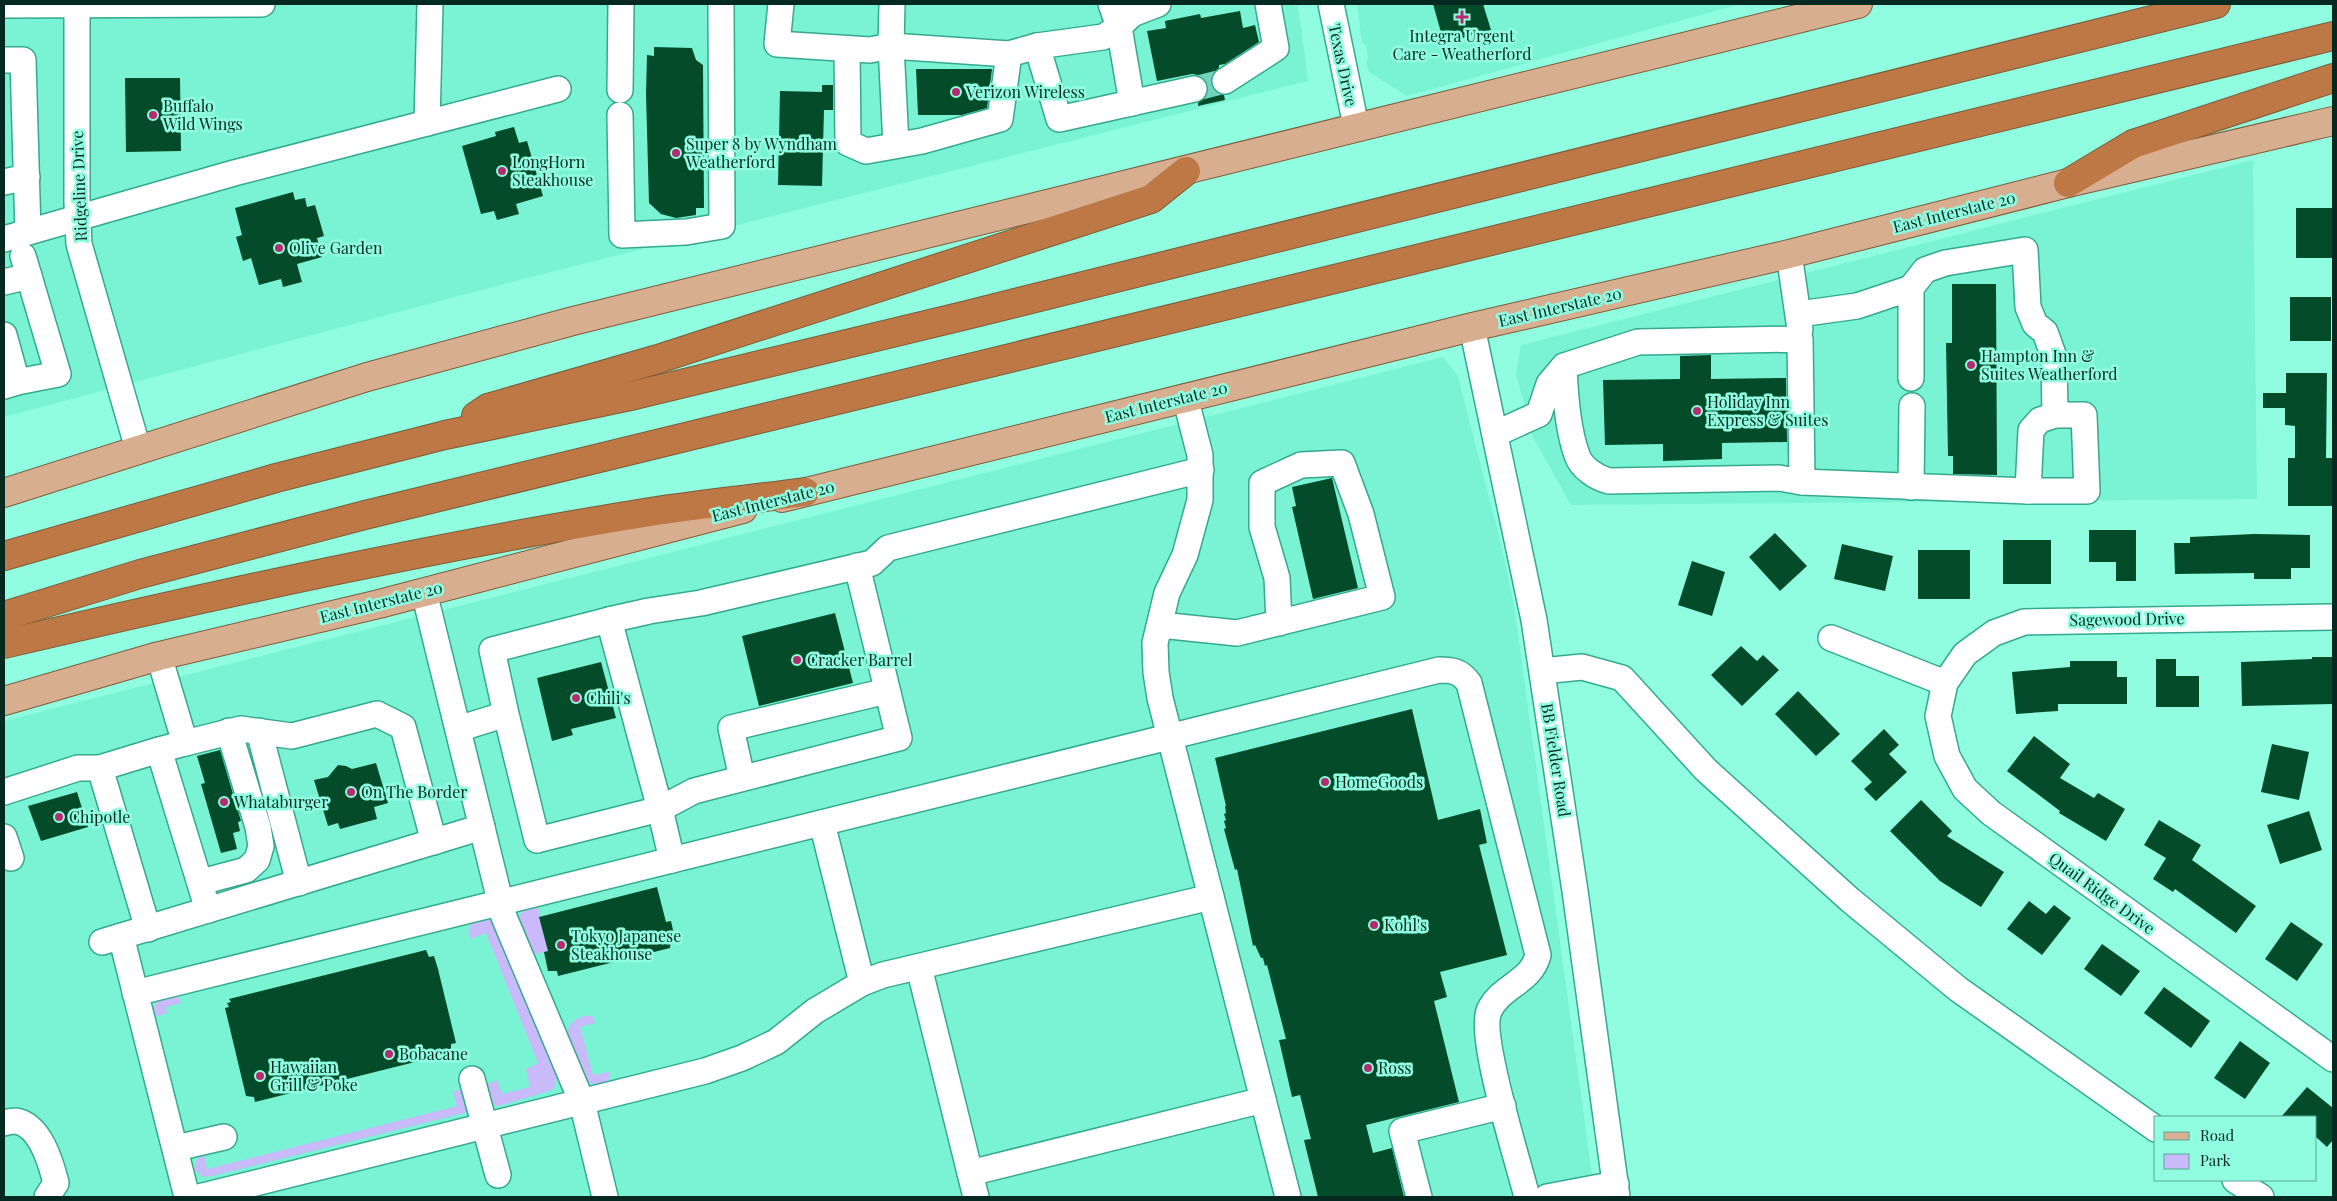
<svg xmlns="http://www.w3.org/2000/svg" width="2337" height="1201" font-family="'Playfair Display',serif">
  <rect width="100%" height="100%" fill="#90fde1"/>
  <g fill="#7af3d4">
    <path d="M 4,4 L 1298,4 L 1308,81 L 504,284 L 4,417 Z"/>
    <path d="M 1357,4 L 1741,4 L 1407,96 L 1369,72 L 1366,63 L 1368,58 L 1366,45 L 1362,43 Z"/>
    <path d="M 2253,160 L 2257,499 L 1571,505 L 1533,437 L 1516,374 L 1521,345 Z"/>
    <path d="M 1443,357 L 1458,376 L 1502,548 L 1514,605 L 1595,1197 L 4,1197 L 4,721 Z"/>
  </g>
  <g fill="#c9bafa">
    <path d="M 537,903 L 548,951 L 532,955 L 518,916 L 528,907 Z"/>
    <path d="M 483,917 L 489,919 L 495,926 L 557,1076 L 556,1084 L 552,1090 L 499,1106 L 492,1105 L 487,1094 L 488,1084 L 497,1080 L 502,1094 L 530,1087 L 526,1069 L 538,1063 L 486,933 L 470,939 C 466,926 471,922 483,917 Z"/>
    <path d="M 177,994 L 181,1003 L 166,1007 L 167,1013 L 155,1017 L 154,1007 L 159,999 Z"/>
    <path d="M 588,1015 L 593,1017 L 595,1023 L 580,1027 L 593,1075 L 609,1072 L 609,1079 L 607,1082 L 597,1085 L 587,1082 L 567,1036 C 568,1022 575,1019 588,1015 Z"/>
    <path d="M 460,1090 L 465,1091 L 468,1109 L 464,1113 L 212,1176 L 204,1177 L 194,1170 L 197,1159 L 204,1155 L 207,1169 L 457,1106 L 453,1091 Z"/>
  </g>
  <g fill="#044c29">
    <path d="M 1433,4 L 1483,4 L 1491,30 L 1444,43 Z"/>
    <path d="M 1240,11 L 1243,28 L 1255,25 L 1259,42 L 1225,64 L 1219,65 L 1219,68 L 1212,74 L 1211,81 L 1213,88 L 1218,94 L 1224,95 L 1225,100 L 1198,106 L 1198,103 L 1208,94 L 1208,86 L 1204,79 L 1198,75 L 1192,74 L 1157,81 L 1147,31 L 1166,28 L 1165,21 L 1200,14 L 1201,18 Z"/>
    <path d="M 654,47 L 692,48 L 696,60 L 703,65 L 704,208 L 696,208 L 696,215 L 676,218 L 661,214 L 649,203 L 646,94 L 647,55 L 654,56 Z"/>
    <path d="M 916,69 L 992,69 L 987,108 L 962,115 L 918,115 Z"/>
    <path d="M 125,78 L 180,78 L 181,151 L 126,152 Z"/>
    <path d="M 822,85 L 833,85 L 833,110 L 824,110 L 822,186 L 778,185 L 780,91 L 822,92 Z"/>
    <path d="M 514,127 L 519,143 L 527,141 L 543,196 L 516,204 L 519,214 L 497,220 L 494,211 L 481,214 L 462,146 L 496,136 L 495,132 Z"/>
    <path d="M 293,192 L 295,200 L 305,198 L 307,207 L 315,205 L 324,236 L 317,238 L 322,257 L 297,264 L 302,282 L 283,287 L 281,279 L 259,285 L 251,258 L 243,261 L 236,237 L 242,235 L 235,208 Z"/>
    <rect x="2296" y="208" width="37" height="50"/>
    <path d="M 1952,284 L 1996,284 L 1997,475 L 1953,474 L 1953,456 L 1948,456 L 1946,343 L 1952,343 Z"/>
    <rect x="2290" y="297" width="41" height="44"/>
    <path d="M 1711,355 L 1711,379 L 1786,378 L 1787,442 L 1722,443 L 1722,459 L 1663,461 L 1663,444 L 1605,445 L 1603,380 L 1680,379 L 1680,356 Z"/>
    <path d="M 2286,373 L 2327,373 L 2326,458 L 2332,458 L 2332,506 L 2288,506 L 2288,458 L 2295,458 L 2295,426 L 2285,425 L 2285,408 L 2263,408 L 2263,393 L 2286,393 Z"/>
    <path d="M 1332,478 L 1358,588 L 1313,599 L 1292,507 L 1296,506 L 1292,487 Z"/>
    <path d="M 2089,530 L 2136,530 L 2136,581 L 2116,581 L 2116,562 L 2089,562 Z"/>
    <path d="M 1775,533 L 1807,566 L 1780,591 L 1749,557 Z"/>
    <path d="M 2254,534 L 2310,535 L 2310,568 L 2291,568 L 2291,579 L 2254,579 L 2254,573 L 2175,574 L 2174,543 L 2190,543 L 2190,537 Z"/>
    <rect x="2003" y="540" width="48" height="44"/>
    <path d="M 1842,544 L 1893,556 L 1885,591 L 1834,579 Z"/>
    <rect x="1918" y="550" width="52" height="49"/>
    <path d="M 1692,561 L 1725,572 L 1712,616 L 1678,605 Z"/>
    <path d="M 835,613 L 853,683 L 759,706 L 742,636 Z"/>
    <path d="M 1741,646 L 1757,661 L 1763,655 L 1779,670 L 1742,706 L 1711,675 Z"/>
    <path d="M 2312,657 L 2333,657 L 2333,704 L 2242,706 L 2241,662 L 2312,659 Z"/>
    <path d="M 2156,659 L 2176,659 L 2176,676 L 2199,676 L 2199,707 L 2156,707 Z"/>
    <path d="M 2070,661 L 2117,661 L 2117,677 L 2127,677 L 2127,704 L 2058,704 L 2058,711 L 2016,714 L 2012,672 L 2070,667 Z"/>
    <path d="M 601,662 L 616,718 L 571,729 L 573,735 L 552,741 L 537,678 Z"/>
    <path d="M 1798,691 L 1840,734 L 1816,756 L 1775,714 Z"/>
    <path d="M 1412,709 L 1438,820 L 1480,809 L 1487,843 L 1479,845 L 1507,955 L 1440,972 L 1447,997 L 1434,1001 L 1459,1102 L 1366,1125 L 1373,1153 L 1392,1148 L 1404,1197 L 1318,1197 L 1304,1140 L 1311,1139 L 1300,1095 L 1292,1097 L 1279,1040 L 1286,1039 L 1267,965 L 1265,966 L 1263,958 L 1261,958 L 1255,945 L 1253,946 L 1237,869 L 1235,870 L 1224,829 L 1226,828 L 1224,821 L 1226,820 L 1224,814 L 1226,813 L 1225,806 L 1226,806 L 1215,758 Z"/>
    <path d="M 1884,729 L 1899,745 L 1889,754 L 1907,772 L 1876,801 L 1864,789 L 1872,782 L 1851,761 Z"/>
    <path d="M 2034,736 L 2070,764 L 2060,778 L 2094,798 L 2098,793 L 2125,809 L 2106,841 L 2059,813 L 2060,811 L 2007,771 Z"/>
    <path d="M 2272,744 L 2309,752 L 2299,800 L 2261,792 Z"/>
    <path d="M 220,750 L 241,821 L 238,822 L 240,831 L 233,833 L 237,849 L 221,853 L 201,784 L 205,783 L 197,756 Z"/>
    <path d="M 376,763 L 388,803 L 374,807 L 377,819 L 340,829 L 338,823 L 328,826 L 314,780 L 328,777 L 338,765 L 346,766 L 352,769 Z"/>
    <path d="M 77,792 L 88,827 L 41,841 L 28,806 Z"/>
    <path d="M 1921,800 L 1952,831 L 1947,836 L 2004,872 L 1981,907 L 1940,881 L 1890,831 Z"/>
    <path d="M 2309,811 L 2322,850 L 2280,864 L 2267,825 Z"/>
    <path d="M 2159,820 L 2201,845 L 2192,860 L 2256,906 L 2236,933 L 2175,889 L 2173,892 L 2153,879 L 2166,858 L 2144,845 Z"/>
    <path d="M 657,887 L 666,922 L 671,921 L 675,939 L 671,940 L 670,948 L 558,976 L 557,971 L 548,971 L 544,952 L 548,951 L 539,917 Z"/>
    <path d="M 2029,901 L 2046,914 L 2054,905 L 2071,918 L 2042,955 L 2007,929 Z"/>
    <path d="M 2291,922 L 2323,944 L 2297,981 L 2265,959 Z"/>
    <path d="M 2102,944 L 2140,971 L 2121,996 L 2084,969 Z"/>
    <path d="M 426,950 L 429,957 L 434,956 L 438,969 L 456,1043 L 451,1044 L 451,1053 L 255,1102 L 254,1097 L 246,1096 L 225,1008 L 229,1007 L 227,1003 L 231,1002 L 229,999 Z"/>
    <path d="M 2164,987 L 2210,1021 L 2191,1048 L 2144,1013 Z"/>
    <path d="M 2240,1041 L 2270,1063 L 2245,1099 L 2214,1078 Z"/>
    <path d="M 2307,1087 L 2333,1108 L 2333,1140 L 2327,1147 L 2316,1137 L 2316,1117 L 2281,1117 Z"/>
  </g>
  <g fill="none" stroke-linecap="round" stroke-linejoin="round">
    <path stroke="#74d3bb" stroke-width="25" stroke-dasharray="25 12" stroke-linecap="butt" d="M 1194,89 L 1225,81"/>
    <defs>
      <g id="minor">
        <path d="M 77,4 L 77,203 L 79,244 L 138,449"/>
        <path d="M 781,4 L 777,44 L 870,50 L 891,46 L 892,4"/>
        <path d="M 1111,4 L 1119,27 L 1132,103"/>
        <path d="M 1331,4 L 1356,126"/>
        <path d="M 4,5 L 262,4"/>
        <path d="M 1037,46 L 1059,119 L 1194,89"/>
        <path d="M 847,49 L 848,143 L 866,151 L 922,141 L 1000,119 L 1009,54 L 1037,46 L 1103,37 L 1119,27 L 1132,14 L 1158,4"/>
        <path d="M 4,60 L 23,60 L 28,232"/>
        <path d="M 1225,81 L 1276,48 L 1268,4"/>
        <path d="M 620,90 L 621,4"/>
        <path d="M 620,115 L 622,235 L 686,232 L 722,226 L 721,4"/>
        <path d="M 427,123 L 430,4"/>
        <path d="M 896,145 L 891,46 L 1009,54"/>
        <path d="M 4,182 L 27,177"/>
        <path d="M 4,239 L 234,173 L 558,89"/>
        <path d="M 1789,254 L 1800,329"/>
        <path d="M 4,282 L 29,276"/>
        <path d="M 1911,288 L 1911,378"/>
        <path d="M 1799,314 L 1857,306 L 1911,288 L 1925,270 L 1945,263 L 2025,250 L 2028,307 L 2035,324 L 2045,332 L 2054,357 L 2055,415 L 2084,415 L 2087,491 L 2028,491 L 1802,482"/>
        <path d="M 1472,327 L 1534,620 L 1575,891 L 1617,1197"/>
        <path d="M 4,335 L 17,382 L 4,386"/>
        <path d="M 17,382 L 58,374 L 23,256"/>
        <path d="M 1185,397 L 1200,455 L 1200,500 L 1185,555 L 1167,593 L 1155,643 L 1156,672 L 1160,698 L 1288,1197"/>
        <path d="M 1495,434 L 1539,414 L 1549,384 L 1564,366 L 1638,342 L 1800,339 L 1802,482 L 1779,478 L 1609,481 C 1597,478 1581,468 1577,455 C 1568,431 1565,392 1564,366"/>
        <path d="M 1911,487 L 1912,406"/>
        <path d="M 2028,491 L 2031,430 L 2040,420 L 2055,415"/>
        <path d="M 424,592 L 504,917 L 582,1102 L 605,1197"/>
        <path d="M 2333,617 L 2024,622 L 1994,633 L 1965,654 L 1945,683 L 1938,716 L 1947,756 L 1965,789 L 1991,813 L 2333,1059"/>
        <path d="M 609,620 L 649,611 L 701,603 L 872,563 L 888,548 L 1201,470"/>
        <path d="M 1160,625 L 1237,633 L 1382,597 L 1361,514 L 1342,463 L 1301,465 L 1262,483 L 1262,527 L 1277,578 L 1279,623"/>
        <path d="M 1831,638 L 1945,683"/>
        <path d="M 159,656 L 185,743 L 159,750 L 208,910"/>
        <path d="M 1542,671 L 1582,667 L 1622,678 L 1706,770 L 1849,899 L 1958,989 L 2156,1129"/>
        <path d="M 458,729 L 506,714 L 537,840 L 660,809 L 609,620 L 492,650 L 506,714"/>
        <path d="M 259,731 L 299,883"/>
        <path d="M 185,743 L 241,729 L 292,736 L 377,714 L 403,727 L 434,842"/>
        <path d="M 100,768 L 148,929"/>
        <path d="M 742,778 L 731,728 L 887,691"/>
        <path d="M 4,792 L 78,768 L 100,768 L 159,750"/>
        <path d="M 822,823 L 862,983"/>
        <path d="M 4,837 L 11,858"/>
        <path d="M 672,860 L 660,809 L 694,791 L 899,738 L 857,566"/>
        <path d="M 201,882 L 246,870 L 257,860 L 261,846 L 258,827 L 229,731"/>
        <path d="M 121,936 L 187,1197"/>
        <path d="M 102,942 L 482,827"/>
        <path d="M 919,967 L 970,1173 L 1263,1100"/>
        <path d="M 135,993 L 1439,670 C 1453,670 1460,671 1469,683 L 1538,955 C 1531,983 1500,986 1489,1011 C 1478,1037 1519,1164 1527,1197"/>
        <path d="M 472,1079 L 498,1175"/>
        <path d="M 4,1123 C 7,1122 12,1121 16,1121 C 40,1125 51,1163 56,1183 L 47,1197"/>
        <path d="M 176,1148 L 224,1137"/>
        <path d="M 970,1173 L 976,1197"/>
        <path d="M 2235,1180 L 2261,1197"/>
        <path d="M 199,1197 L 705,1071 L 742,1058 L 776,1042 L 815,1011 L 862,983 L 883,975 L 1211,897"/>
        <path d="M 1419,1197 L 1402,1131 L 1503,1106"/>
        <path d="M 1547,1197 L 1616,1184"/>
      </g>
      <g id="major">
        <path d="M 4,493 L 367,377 L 573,321 L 1858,4"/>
        <path d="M 782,498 L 1472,327 L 1789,254 L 2068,183 L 2333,121"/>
        <path d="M 4,701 L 159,656 L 379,604 L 743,509"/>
      </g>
      <g id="highway">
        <path d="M 2068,183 L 2133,144 L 2333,78"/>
        <path d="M 476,416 L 488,408 L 658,359 L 1151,199 L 1186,171"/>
        <path d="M 4,556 L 276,478 L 445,435 L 635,395 L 967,315 L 2216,4"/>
        <path d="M 4,616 L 140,574 L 365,515 L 2333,36"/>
        <path d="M 4,644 C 218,594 433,547 650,512 C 701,504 753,499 805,492"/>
      </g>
    </defs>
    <use href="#minor" stroke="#34a98f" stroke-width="28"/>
    <use href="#major" stroke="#7d5c39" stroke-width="30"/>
    <use href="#highway" stroke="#7d5c39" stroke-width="30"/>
    <use href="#minor" stroke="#fff" stroke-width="25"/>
    <use href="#major" stroke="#d8ae90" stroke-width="28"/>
    <use href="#highway" stroke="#be7846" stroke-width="28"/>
  </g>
  <g fill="#b32c6f" stroke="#90fde1" stroke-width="2">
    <path d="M1459.5 9.5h5v5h5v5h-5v5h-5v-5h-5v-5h5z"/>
    <circle cx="956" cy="92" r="5"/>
    <circle cx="153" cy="115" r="5"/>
    <circle cx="676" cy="153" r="5"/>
    <circle cx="502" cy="171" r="5"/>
    <circle cx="279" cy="248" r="5"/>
    <circle cx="1971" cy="365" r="5"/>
    <circle cx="1697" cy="411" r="5"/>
    <circle cx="797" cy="660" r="5"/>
    <circle cx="576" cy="698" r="5"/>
    <circle cx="1325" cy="782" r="5"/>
    <circle cx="351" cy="792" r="5"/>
    <circle cx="224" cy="802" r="5"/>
    <circle cx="59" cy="817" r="5"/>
    <circle cx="1374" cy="925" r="5"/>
    <circle cx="561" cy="945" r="5"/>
    <circle cx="389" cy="1054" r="5"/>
    <circle cx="1368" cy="1068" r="5"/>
    <circle cx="260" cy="1076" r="5"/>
  </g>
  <g text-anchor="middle" stroke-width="5" stroke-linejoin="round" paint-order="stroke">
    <g font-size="16" fill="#042921" stroke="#90fde1" text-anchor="start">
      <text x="1462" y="42" text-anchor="middle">Integra Urgent<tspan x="1462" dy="18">Care - Weatherford</tspan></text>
      <text x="966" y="98">Verizon Wireless</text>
      <text x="163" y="112">Buffalo<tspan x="163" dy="18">Wild Wings</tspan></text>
      <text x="686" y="150">Super 8 by Wyndham<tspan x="686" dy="18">Weatherford</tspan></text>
      <text x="512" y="168">LongHorn<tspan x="512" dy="18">Steakhouse</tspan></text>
      <text x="289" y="254">Olive Garden</text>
      <text x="1981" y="362">Hampton Inn &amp;<tspan x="1981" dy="18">Suites Weatherford</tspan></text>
      <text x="1707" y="408">Holiday Inn<tspan x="1707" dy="18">Express &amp; Suites</tspan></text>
      <text x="807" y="666">Cracker Barrel</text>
      <text x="586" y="704">Chili's</text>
      <text x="1335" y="788">HomeGoods</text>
      <text x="361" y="798">On The Border</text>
      <text x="234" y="808">Whataburger</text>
      <text x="69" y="823">Chipotle</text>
      <text x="1384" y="931">Kohl's</text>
      <text x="571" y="942">Tokyo Japanese<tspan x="571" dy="18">Steakhouse</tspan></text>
      <text x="399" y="1060">Bobacane</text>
      <text x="270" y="1073">Hawaiian<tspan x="270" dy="18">Grill &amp; Poke</tspan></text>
      <text x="1378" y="1074">Ross</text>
    </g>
    <g font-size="16" fill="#042921" stroke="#90fde1">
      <text transform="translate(1343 65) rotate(78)" y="6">Texas Drive</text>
      <text transform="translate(79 186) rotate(-92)" y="6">Ridgeline Drive</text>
      <text transform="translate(1954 212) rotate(-14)" y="6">East Interstate 20</text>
      <text transform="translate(1560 307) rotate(-13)" y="6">East Interstate 20</text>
      <text transform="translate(1166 402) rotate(-14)" y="6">East Interstate 20</text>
      <text transform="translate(773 501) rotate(-14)" y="6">East Interstate 20</text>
      <text transform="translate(381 602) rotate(-14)" y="6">East Interstate 20</text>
      <text transform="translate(2127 619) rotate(-1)" y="6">Sagewood Drive</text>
      <text transform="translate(1556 760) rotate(81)" y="6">BB Fielder Road</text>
      <text transform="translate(2102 893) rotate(36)" y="6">Quail Ridge Drive</text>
    </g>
  </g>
  <rect width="2337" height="1201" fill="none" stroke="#042921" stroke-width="10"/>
  <rect x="2154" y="1116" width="162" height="65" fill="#90fde1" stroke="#58a894"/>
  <rect x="2164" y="1132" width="25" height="8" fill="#d8ae90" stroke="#58a894"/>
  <text x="2200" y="1141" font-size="15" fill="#042921">Road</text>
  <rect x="2164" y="1154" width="25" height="15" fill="#c9bafa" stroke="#58a894"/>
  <text x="2200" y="1166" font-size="15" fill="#042921">Park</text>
</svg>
